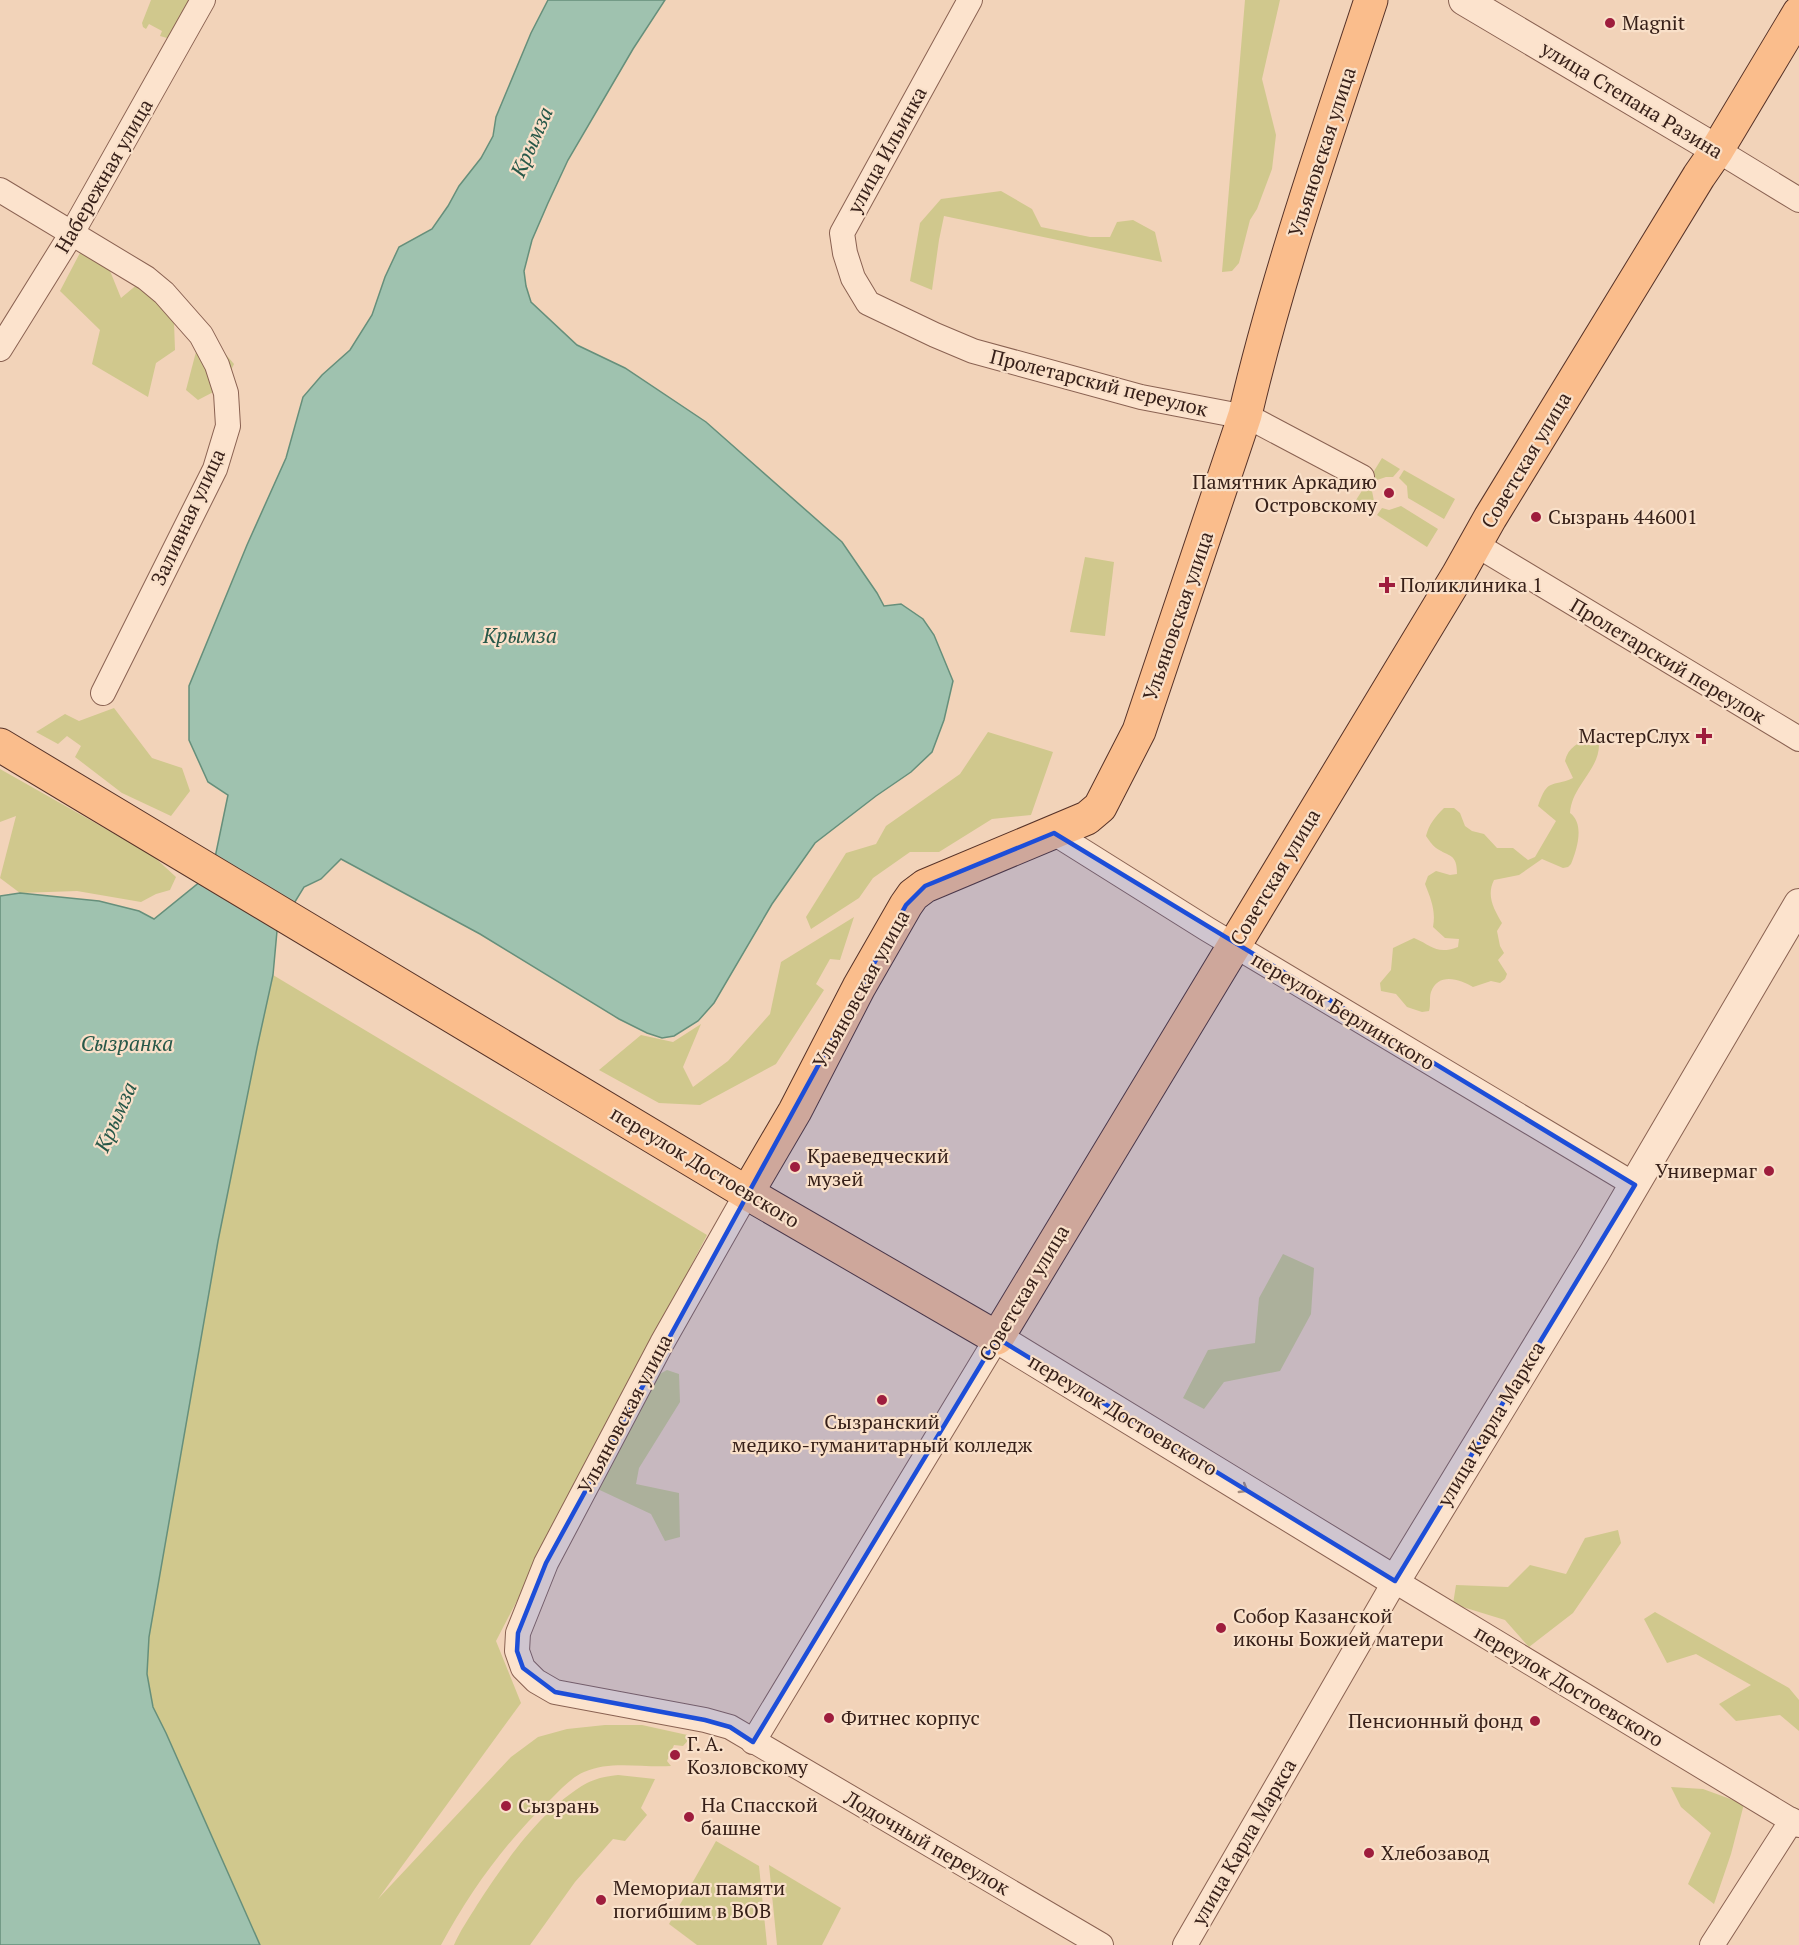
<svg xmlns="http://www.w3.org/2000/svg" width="1799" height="1945" font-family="'PT Serif',serif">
  <rect width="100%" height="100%" fill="#f2d3b9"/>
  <g fill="#d0c88d">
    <path d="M 151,0 L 192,0 L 170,37 L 167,38 L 160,36 L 162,31 L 149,24 L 146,29 L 143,27 L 142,23 Z"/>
    <path d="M 1245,0 L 1280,0 L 1262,79 L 1276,135 L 1272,169 L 1257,209 L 1250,220 L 1239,263 L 1232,271 L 1222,272 Z"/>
    <path d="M 1001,191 L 1032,209 L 1041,227 L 1090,237 L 1110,237 L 1117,222 L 1133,220 L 1155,232 L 1162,262 L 944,216 L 939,240 L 932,290 L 910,281 L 920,223 L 941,199 Z"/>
    <path d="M 82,249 L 108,266 L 121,298 L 139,283 L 174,322 L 175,350 L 156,363 L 148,397 L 92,364 L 100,330 L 60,291 Z"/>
    <path d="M 215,342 L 234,364 L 223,387 L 198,400 L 186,390 L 197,348 Z"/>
    <path d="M 1382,458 L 1400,469 L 1393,477 L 1386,477 L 1377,480 L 1371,476 Z"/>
    <path d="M 1404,470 L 1455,499 L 1444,519 L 1408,498 L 1407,486 L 1399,478 Z"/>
    <path d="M 1365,486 L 1372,491 L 1374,501 L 1377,505 L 1373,512 L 1356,500 Z"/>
    <path d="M 1401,506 L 1438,529 L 1427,547 L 1377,515 L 1382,508 L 1389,510 Z"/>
    <path d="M 1085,557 L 1114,562 L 1105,636 L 1070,632 Z"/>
    <path d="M 114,708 L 152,758 L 182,768 L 190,791 L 171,816 L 122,793 L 75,757 L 81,746 L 67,736 L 58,744 L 36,732 L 65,714 L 79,721 Z"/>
    <path d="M 988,732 L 1053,752 L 1031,815 L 992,819 L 939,852 L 910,852 L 873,878 L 859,898 L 811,929 L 806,917 L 846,853 L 876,844 L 886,826 L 960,774 Z"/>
    <path d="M 1592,738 L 1599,743 C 1600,770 1572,785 1570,813 C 1585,824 1577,849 1571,864 L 1568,867 L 1563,868 L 1542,859 L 1519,875 L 1494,880 C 1486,896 1494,909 1502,923 L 1497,931 L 1500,946 L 1504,953 L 1498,960 L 1507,974 L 1505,979 L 1500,983 L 1491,981 L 1473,987 C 1460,979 1438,972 1431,992 C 1429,998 1431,1004 1429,1011 L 1422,1012 L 1407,1007 L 1396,994 L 1381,991 L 1380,983 L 1391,970 L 1393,948 L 1414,938 C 1433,946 1436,955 1458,947 L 1459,939 L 1445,938 L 1433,927 C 1436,911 1431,899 1425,884 L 1428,876 L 1436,871 L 1450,875 L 1457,874 C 1457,853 1449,857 1436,848 C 1432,845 1429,840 1426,836 C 1429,824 1435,817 1444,808 L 1454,808 L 1460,813 L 1465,826 L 1472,831 L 1484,834 L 1497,848 L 1513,848 L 1528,860 L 1535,857 L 1556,821 L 1538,806 C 1548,777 1551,788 1573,778 L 1565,761 C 1568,747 1579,742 1592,738 Z"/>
    <path d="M 0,769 L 152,855 L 176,877 L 170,890 L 156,894 L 141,902 L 77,891 L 20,893 L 0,878 L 16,816 L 0,822 Z"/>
    <path d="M 854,917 L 840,960 L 830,959 L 816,984 L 824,990 L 776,1064 L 700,1105 L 659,1103 L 599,1070 L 641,1035 L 673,1042 L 701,1024 L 683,1067 L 693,1087 L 728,1061 L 770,1014 L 781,962 Z"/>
    <path d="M 273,975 L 707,1235 L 496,1641 L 521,1703 L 378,1899 L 511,1757 L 538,1737 L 567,1729 L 605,1725 L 642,1725 L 692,1736 L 683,1746 L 674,1745 L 667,1761 L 671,1766 C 642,1768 611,1760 584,1772 C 572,1777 561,1789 552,1798 C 506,1841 471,1890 441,1945 L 260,1945 L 166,1733 L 153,1707 L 147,1674 L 149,1637 L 218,1241 L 257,1048 Z"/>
    <path d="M 1283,1254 L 1314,1268 L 1311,1314 L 1280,1371 L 1224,1382 L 1204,1409 L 1183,1398 L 1208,1350 L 1255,1343 L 1259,1298 Z"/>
    <path d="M 667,1370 L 679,1374 L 680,1402 L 639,1468 L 636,1484 L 679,1493 L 680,1537 L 665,1541 L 651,1514 L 589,1485 L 650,1379 Z"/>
    <path d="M 1618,1530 L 1621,1543 L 1573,1613 L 1529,1647 L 1505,1620 L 1453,1604 L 1456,1585 L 1508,1587 L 1530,1565 L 1566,1574 L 1585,1538 Z"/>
    <path d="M 1655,1612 L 1789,1688 L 1799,1700 L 1799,1731 L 1780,1715 L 1736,1721 L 1719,1704 L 1751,1685 L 1696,1654 L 1667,1663 L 1644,1619 Z"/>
    <path d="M 618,1775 L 655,1779 L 641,1808 L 647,1815 L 625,1841 L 613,1839 L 575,1882 L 530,1945 L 454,1945 C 460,1931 469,1918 477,1905 C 505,1862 541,1809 587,1783 C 597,1778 608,1776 618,1775 Z"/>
    <path d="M 1671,1787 L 1703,1789 L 1744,1804 L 1731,1854 L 1714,1904 L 1688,1884 L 1711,1833 L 1681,1807 Z"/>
    <path d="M 716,1841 L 759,1866 L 767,1945 L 697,1945 L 669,1924 Z"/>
    <path d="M 769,1865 L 841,1908 L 822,1945 L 777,1945 Z"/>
  </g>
  <path fill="#9fc2af" stroke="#668f7b" stroke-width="1.5" d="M 548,0 L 665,0 L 633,49 L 568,160 L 548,203 L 532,240 L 524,271 L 526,286 L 531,302 L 577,345 L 625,368 L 706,422 L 842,542 L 877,593 L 884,606 L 901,604 L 923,619 L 934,635 L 953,681 L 944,720 L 932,752 L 911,772 L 876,796 L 815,843 L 772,904 L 714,1003 L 698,1021 L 674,1036 L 662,1038 L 647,1033 L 619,1019 L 480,934 L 341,859 L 321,879 L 304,887 L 277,931 L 273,975 L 257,1048 L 218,1241 L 149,1637 L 147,1674 L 153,1707 L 166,1733 L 260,1945 L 0,1945 L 0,896 L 20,893 L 99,901 L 139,911 L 154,919 L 212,872 L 228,795 L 208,782 L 189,740 L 189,686 L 247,545 L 286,458 L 303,397 L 322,375 L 350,350 L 372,315 L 385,277 L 399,247 L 432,229 L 448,206 L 459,186 L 481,158 L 493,136 L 496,117 L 531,33 Z"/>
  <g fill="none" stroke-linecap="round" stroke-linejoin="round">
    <defs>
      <g id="minor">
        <path d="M 970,0 L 842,233 L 845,253 L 853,278 L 868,303 L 935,335 L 973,351 L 1141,397 L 1230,414 L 1245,415 L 1362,477"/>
        <path d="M 1717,150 L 1799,200"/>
        <path d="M 0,190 L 146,278 L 164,293 L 201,335 L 217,365 L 226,393 L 228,426 L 215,469 L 103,693"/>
        <path d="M 0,349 L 72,233 L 203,0"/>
        <path d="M 1475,544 L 1799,739"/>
        <path d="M 1054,833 L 1207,929 L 1635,1185"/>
        <path d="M 747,1193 L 662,1343 L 546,1563 L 518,1633 L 517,1651 L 523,1668 L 536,1681 L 555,1692 L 705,1720 L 730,1727 L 1101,1945"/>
        <path d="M 753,1742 L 997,1338"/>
        <path d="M 1185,1945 L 1395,1581 L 1799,1825"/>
        <path d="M 1712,1945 L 1792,1820"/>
      </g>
      <g id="tertiary">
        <path d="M 1464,0 L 1717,150"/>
        <path d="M 997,1338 L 1395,1581 L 1595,1252 L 1799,904"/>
      </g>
      <g id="primary">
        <path d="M 0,745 L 747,1193 L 997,1338 L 1458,575 L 1490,518 L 1699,176 L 1717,150 L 1799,13"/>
        <path d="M 747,1193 L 795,1111 L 859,987 L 906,905 L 913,895 L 925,886 L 1087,818 L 1100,807 L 1139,731 L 1245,415 C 1278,274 1326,137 1371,0"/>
      </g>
    </defs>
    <use href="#minor" stroke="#8a6252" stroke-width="26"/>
    <use href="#tertiary" stroke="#8a6252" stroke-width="32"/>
    <use href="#primary" stroke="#563228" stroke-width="35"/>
    <use href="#minor" stroke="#fce3cd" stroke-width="24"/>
    <use href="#tertiary" stroke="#fce3cd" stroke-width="30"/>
    <use href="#primary" stroke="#fabd8c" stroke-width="33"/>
  </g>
  <defs><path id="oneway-chevron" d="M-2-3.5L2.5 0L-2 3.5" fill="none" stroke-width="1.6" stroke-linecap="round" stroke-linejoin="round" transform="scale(1.5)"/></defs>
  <use stroke="#a38b7c" href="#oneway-chevron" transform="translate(1244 1489) rotate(31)"/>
  <path fill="#1d4ed8" fill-opacity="0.2" stroke="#1d4ed8" stroke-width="4.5" stroke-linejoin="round" d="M 1054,833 L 1635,1185 L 1395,1581 L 997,1338 L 753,1742 L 730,1727 L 705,1720 L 555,1692 L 523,1668 L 517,1651 L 518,1633 L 546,1563 L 906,905 L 925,886 Z"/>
  <g fill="#9e1d3d" stroke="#f9e0c9" stroke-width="2">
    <circle cx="1610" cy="23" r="6"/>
    <circle cx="1389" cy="493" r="6"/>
    <circle cx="1536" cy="517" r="6"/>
    <path d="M1384 576h6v6h6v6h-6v6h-6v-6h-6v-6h6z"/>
    <path d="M1701 727h6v6h6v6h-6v6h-6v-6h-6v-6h6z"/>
    <circle cx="795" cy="1167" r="6"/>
    <circle cx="1769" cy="1171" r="6"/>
    <circle cx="882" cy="1400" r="6"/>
    <circle cx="1221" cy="1628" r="6"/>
    <circle cx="829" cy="1718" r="6"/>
    <circle cx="1535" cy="1721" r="6"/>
    <circle cx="675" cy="1755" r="6"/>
    <circle cx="506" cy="1806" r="6"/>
    <circle cx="689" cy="1817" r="6"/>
    <circle cx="1369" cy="1853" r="6"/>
    <circle cx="601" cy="1900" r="6"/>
  </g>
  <g text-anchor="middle" stroke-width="4.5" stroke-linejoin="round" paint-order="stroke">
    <g font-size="20" fill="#372019" stroke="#f9e0c9" text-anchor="start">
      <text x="1622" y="30">Magnit</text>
      <text x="1377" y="489" text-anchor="end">Памятник Аркадию<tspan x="1377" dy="23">Островскому</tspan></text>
      <text x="1548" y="524">Сызрань 446001</text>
      <text x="1400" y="592">Поликлиника 1</text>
      <text x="1690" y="743" text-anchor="end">МастерСлух</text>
      <text x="807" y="1163">Краеведческий<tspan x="807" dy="23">музей</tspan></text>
      <text x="1757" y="1178" text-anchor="end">Универмаг</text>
      <text x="882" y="1429" text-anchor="middle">Сызранский<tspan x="882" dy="23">медико-гуманитарный колледж</tspan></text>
      <text x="1233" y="1623">Собор Казанской<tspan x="1233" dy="23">иконы Божией матери</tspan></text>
      <text x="841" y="1725">Фитнес корпус</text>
      <text x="1523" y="1728" text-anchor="end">Пенсионный фонд</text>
      <text x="687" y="1751">Г. А.<tspan x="687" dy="23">Козловскому</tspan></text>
      <text x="701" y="1812">На Спасской<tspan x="701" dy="23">башне</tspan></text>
      <text x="518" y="1813">Сызрань</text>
      <text x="1381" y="1860">Хлебозавод</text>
      <text x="613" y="1895">Мемориал памяти<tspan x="613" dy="23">погибшим в ВОВ</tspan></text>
    </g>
    <g font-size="20" fill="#372019" stroke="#f9e0c9">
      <text transform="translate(1632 100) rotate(31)" y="7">улица Степана Разина</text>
      <text transform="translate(887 150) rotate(-61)" y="7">улица Ильинка</text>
      <text transform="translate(1322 152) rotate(-72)" y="7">Ульяновская улица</text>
      <text transform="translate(104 176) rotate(-60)" y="7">Набережная улица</text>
      <text transform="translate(1099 383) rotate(14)" y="7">Пролетарский переулок</text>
      <text transform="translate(1526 460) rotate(-59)" y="7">Советская улица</text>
      <text transform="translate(188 517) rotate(-65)" y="7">Заливная улица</text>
      <text transform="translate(1178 616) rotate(-71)" y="7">Ульяновская улица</text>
      <text transform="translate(1668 661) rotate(31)" y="7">Пролетарский переулок</text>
      <text transform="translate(1275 877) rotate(-59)" y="7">Советская улица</text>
      <text transform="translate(861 989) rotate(-61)" y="7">Ульяновская улица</text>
      <text transform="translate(1343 1011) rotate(31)" y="7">переулок Берлинского</text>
      <text transform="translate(705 1167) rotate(31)" y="7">переулок Достоевского</text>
      <text transform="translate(1024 1293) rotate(-59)" y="7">Советская улица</text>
      <text transform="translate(625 1414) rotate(-62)" y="7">Ульяновская улица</text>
      <text transform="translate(1123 1415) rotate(31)" y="7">переулок Достоевского</text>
      <text transform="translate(1491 1424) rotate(-59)" y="7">улица Карла Маркса</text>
      <text transform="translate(1569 1686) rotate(31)" y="7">переулок Достоевского</text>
      <text transform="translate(1244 1842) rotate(-60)" y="7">улица Карла Маркса</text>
      <text transform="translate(927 1843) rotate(30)" y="7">Лодочный переулок</text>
    </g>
    <g font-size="21" font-style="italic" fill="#275849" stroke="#f9e0c9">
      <text transform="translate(532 142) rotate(-66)" y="7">Крымза</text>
      <text x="520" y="643">Крымза</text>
      <text x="127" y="1051">Сызранка</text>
      <text transform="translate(116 1117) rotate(-66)" y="7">Крымза</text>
    </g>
  </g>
</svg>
